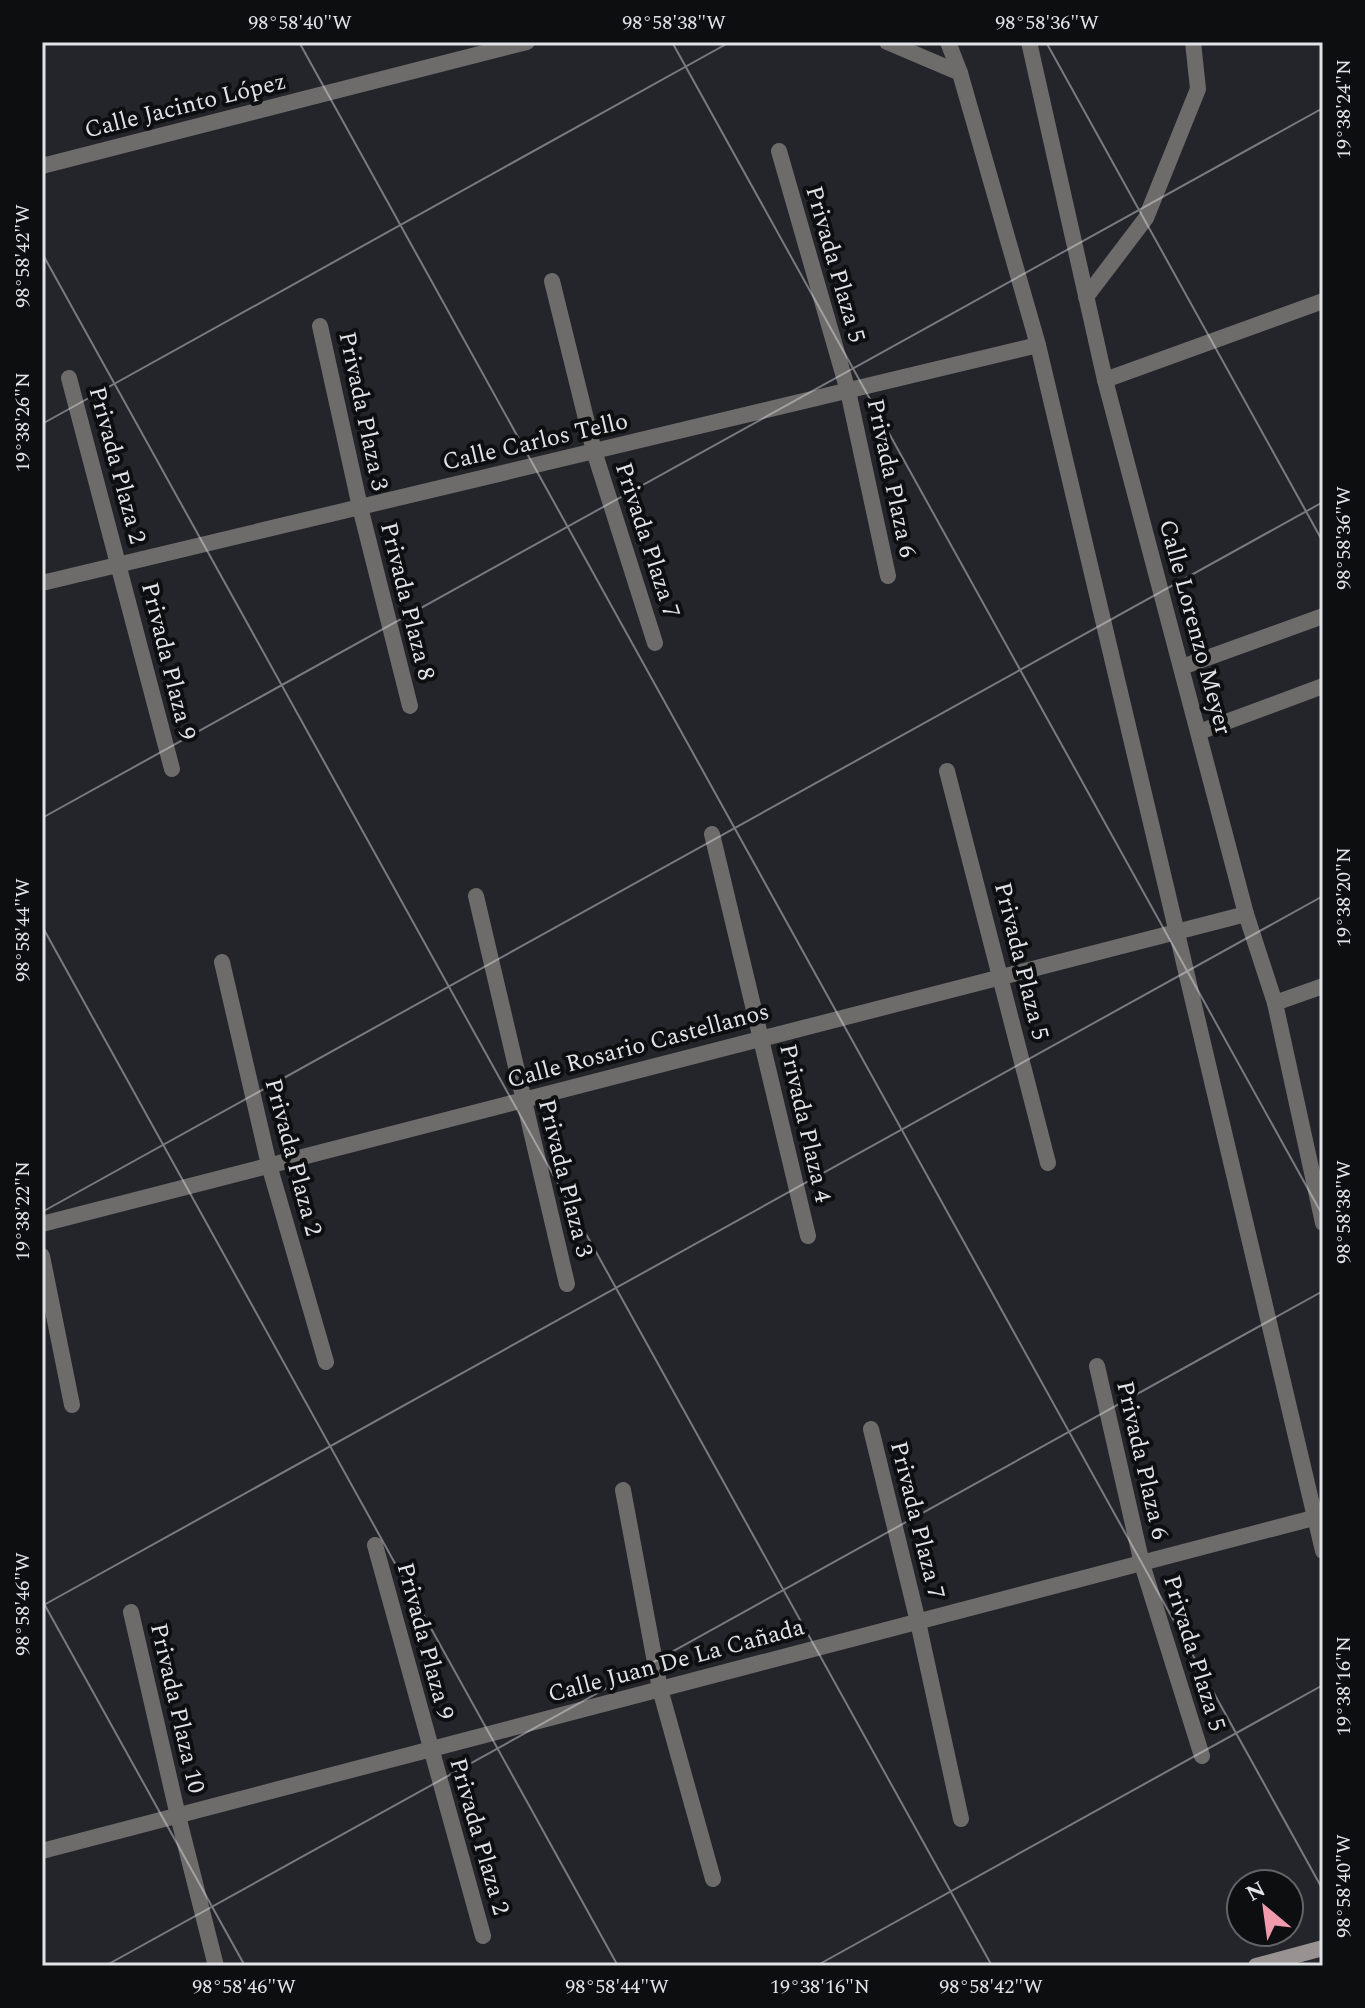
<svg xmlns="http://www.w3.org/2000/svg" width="1365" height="2008" font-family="Spectral,serif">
  <rect width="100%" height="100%" fill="#23252a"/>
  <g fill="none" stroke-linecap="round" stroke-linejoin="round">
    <path stroke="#6e6b6b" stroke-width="16" d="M 1086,297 L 1146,218 L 1198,89 L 1193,42"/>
    <g stroke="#6e6b6b" stroke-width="16">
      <path d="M 887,42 L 960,73"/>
      <path d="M 948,42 L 960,73 L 1038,345 L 1323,1551"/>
      <path d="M 1029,42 L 1105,380 L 1246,914 L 1275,1003 L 1323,1223"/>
      <path d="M 779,151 L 848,391 L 888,576"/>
      <path d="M 42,166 L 527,42"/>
      <path d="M 552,281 L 594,451 L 655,643"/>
      <path d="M 320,326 L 360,507 L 410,706"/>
      <path d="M 69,378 L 172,769"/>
      <path d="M 1105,380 L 1323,301"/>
      <path d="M 42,583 L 1038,345"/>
      <path d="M 1182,667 L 1323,616"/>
      <path d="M 1199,732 L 1323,686"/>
      <path d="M 947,771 L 1048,1163"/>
      <path d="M 712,834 L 808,1236"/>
      <path d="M 476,896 L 567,1284"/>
      <path d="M 222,962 L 269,1165 L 326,1362"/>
      <path d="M 1275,1003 L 1323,986"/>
      <path d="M 42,1224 L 1246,914"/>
      <path d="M 42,1256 L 72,1405"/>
      <path d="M 1097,1366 L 1142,1564 L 1202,1756"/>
      <path d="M 871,1429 L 918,1622 L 961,1819"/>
      <path d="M 623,1490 L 660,1689 L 713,1879"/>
      <path d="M 375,1545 L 483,1936"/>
      <path d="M 131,1612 L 178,1816 L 216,1966"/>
      <path d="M 42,1851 L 1321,1516"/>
    </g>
    <path stroke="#989293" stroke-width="16" d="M 1256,1966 L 1323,1948"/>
  </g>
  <path fill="none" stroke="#e2e3e7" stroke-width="2" stroke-opacity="0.45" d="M 299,42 L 1323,1890M 672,42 L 1323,1216M 1046,42 L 1323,542M 42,253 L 992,1966M 42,424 L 730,42M 42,818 L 1323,108M 42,926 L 618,1966M 42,1212 L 1323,502M 42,1600 L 245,1966M 42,1606 L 1323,896M 105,1966 L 1323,1291M 816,1966 L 1323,1685"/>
  <g text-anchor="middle" stroke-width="8" stroke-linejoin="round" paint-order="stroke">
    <g font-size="24" fill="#e2e3e7" stroke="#0d0e10">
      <text transform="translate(185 105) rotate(-14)" y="8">Calle Jacinto López</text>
      <text transform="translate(836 264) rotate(74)" y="8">Privada Plaza 5</text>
      <text transform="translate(364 411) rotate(78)" y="8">Privada Plaza 3</text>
      <text transform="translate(535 441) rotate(-13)" y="8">Calle Carlos Tello</text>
      <text transform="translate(118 465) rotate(75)" y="8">Privada Plaza 2</text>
      <text transform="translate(892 478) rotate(78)" y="8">Privada Plaza 6</text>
      <text transform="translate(648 540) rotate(72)" y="8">Privada Plaza 7</text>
      <text transform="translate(408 601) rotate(76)" y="8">Privada Plaza 8</text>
      <text transform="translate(1196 627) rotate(75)" y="8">Calle Lorenzo Meyer</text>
      <text transform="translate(169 661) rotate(76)" y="8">Privada Plaza 9</text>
      <text transform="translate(1022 961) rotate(76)" y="8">Privada Plaza 5</text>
      <text transform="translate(638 1045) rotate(-15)" y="8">Calle Rosario Castellanos</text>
      <text transform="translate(806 1123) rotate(77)" y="8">Privada Plaza 4</text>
      <text transform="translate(294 1157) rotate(75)" y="8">Privada Plaza 2</text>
      <text transform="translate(566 1178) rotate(76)" y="8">Privada Plaza 3</text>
      <text transform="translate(1143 1460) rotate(77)" y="8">Privada Plaza 6</text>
      <text transform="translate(918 1520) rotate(76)" y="8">Privada Plaza 7</text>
      <text transform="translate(426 1641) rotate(75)" y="8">Privada Plaza 9</text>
      <text transform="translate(1195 1653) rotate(73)" y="8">Privada Plaza 5</text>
      <text transform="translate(676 1660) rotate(-15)" y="8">Calle Juan De La Cañada</text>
      <text transform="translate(178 1708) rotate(77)" y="8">Privada Plaza 10</text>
      <text transform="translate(480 1836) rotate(74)" y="8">Privada Plaza 2</text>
    </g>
  </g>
  <rect width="1365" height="2008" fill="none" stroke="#0d0e10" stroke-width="88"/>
  <g transform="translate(1265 1908) rotate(331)"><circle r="38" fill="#0d0e10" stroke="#626366" stroke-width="2"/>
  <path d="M0-6L14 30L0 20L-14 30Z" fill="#f29aad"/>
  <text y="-12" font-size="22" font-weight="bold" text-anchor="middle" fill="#e2e3e7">N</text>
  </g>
  <rect x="44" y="44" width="1277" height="1920" fill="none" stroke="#e2e3e7" stroke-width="3"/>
  <g font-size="20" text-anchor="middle" fill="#e2e3e7">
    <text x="300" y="29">98°58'40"W</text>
    <text x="674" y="29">98°58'38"W</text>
    <text x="1047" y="29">98°58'36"W</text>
    <text transform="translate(1343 109) rotate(-90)" y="7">19°38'24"N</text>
    <text transform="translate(22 256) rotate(-90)" y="7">98°58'42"W</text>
    <text transform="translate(22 422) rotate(-90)" y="7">19°38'26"N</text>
    <text transform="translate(1343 538) rotate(-90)" y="7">98°58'36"W</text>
    <text transform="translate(1343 897) rotate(-90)" y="7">19°38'20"N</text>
    <text transform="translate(22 930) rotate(-90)" y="7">98°58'44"W</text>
    <text transform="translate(22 1211) rotate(-90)" y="7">19°38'22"N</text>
    <text transform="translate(1343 1212) rotate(-90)" y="7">98°58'38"W</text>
    <text transform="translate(22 1604) rotate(-90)" y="7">98°58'46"W</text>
    <text transform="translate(1343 1686) rotate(-90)" y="7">19°38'16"N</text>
    <text transform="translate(1343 1886) rotate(-90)" y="7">98°58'40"W</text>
    <text x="244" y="1993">98°58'46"W</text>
    <text x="617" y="1993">98°58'44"W</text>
    <text x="820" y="1993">19°38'16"N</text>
    <text x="991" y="1993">98°58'42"W</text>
  </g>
</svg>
